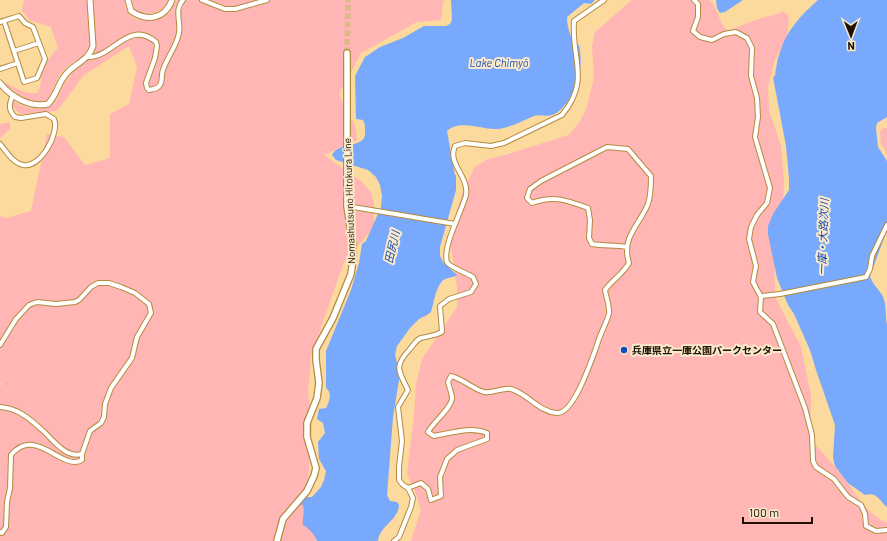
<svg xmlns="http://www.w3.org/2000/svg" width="887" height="541" font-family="Barlow,'Noto Sans JP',sans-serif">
  <rect width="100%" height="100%" fill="#fcd99d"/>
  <g fill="#ffb6b4">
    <path d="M 24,0 L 87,0 C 88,12 93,42 88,52 C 86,57 81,59 76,63 L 75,61 C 55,74 58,81 48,99 C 32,108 14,91 3,82 C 15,86 23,95 37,93 C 42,89 40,76 43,69 C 47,61 52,54 58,48 L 51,27 L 29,20 L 22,10 Z"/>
    <path d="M 92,0 L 125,0 C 125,28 153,21 170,13 L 175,0 L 174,5 L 177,0 L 446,0 L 443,1 L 441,20 L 417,22 L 361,53 L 339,94 L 355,126 L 357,140 L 324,155 L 362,182 L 370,191 L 374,203 L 374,227 L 344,262 L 311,356 L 308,392 L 312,427 L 308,481 L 303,497 L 316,535 L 315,541 L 0,541 L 0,387 L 2,382 L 0,383 L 0,216 L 6,218 L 31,211 L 47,134 L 64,137 L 85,165 L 110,158 L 110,114 L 129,104 L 137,67 L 129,46 L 84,75 L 57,111 L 20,114 L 11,105 L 14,101 C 25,109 42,113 54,102 C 59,97 62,87 66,81 C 74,70 85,61 95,53 L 94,51 L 95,47 Z"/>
    <path d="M 132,0 L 168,0 C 164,13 146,18 135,10 Z"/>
    <path d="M 632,0 L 709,0 C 720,9 717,21 728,31 C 739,26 750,22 762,18 C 771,15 775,16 783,11 L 789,16 L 787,36 L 774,62 L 768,87 L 769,110 L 781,146 L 784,181 L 783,207 L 774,238 L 775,297 L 801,347 L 811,395 L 810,440 C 823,452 834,466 845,479 C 857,496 867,514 887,523 L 887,541 L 411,541 L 421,510 L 415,491 L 407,474 L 414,415 L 416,384 L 422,359 L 457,307 L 457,288 L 451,247 L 455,216 L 464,188 L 475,167 L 488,159 L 505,155 L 569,135 L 580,121 L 587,107 L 594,77 L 592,47 L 595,32 Z"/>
    <path d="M 10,122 L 10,129 L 0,138 L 0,124 Z"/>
    <path d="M 883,128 L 887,128 L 887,153 L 881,144 L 880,132 Z"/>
  </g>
  <g fill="#78a9fd">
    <path d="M 451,0 L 595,0 L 591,4 L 584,3 L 567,17 C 567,24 569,34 573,40 C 575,42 578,43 579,46 C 581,53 581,63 580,70 C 579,84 566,111 552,115 C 547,117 540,114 534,116 C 522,121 510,128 497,129 C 482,130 460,119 447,131 L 455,175 L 456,175 L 456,190 L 440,247 L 440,256 L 443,262 L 457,275 C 453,278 449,277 445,279 C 436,284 434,303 431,312 L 427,315 L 419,319 L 410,328 L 397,346 L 395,355 L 400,374 L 393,417 L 387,495 L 390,501 L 397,502 L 399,505 C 398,521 380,525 378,541 L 317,541 C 314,534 310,529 303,525 C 302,519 305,512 303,505 L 299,504 L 302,497 L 312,497 L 321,487 L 324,480 L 326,471 L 319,459 L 318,442 L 325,433 L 323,423 L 317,419 L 319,409 L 326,408 C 329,402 333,393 326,388 L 326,351 L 351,290 L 359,263 L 362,244 L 366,241 L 381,207 L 382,196 L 380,185 L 376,177 L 368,170 L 336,160 L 332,155 C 340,140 368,150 365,130 C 365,126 365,124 363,120 L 356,119 L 355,76 L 365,57 L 380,47 L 403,38 L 424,26 L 446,26 L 450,24 L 452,20 Z"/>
    <path d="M 716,0 L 743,0 L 725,12 L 720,13 L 717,8 Z"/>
    <path d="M 818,0 L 887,0 L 887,117 L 877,123 L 876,128 L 878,147 L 887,161 L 887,230 L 870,276 C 872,284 878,288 882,295 C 887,303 885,316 887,325 L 887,507 C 878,500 878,492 865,495 L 848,483 L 835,466 L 833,458 L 835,425 L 816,370 L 810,350 L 794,314 L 788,305 L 777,278 L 768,234 L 768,226 L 773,214 L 789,190 L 789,178 L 786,146 L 773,77 L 775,76 C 776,68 777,60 780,52 C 786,31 802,14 818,0 Z"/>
  </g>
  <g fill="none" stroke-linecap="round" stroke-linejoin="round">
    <path stroke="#dabb85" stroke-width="5.5" stroke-dasharray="5.5 3" stroke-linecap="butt" d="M 347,53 L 348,0"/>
    <defs>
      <g id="minor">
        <path d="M 202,0 L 225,9 L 235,9 L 267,0"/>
        <path d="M 694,0 L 698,4 L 698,17 L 693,31 L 700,37 L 712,40 L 724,34 L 736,32 L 747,38 L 752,48 L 751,76 L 757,98 L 758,117 L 755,137 L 770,188 L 767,203 L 757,215 L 751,227 L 749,239 L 756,266 L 753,282 L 761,297 L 760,312 L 773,324 L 805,408 L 812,435 L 813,461 L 816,467 L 834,479 L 848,497 L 861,505 L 865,514 L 866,526 L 876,531 L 887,530"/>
        <path d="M 0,22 L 19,16 L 25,23 L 33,27 L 45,59 L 37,78 L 24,82 L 4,21"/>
        <path d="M 14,51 L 39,43"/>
        <path d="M 89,57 C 113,57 129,19 156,42 L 157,46 L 155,58 L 146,83 L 147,88 L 149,90 C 153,89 158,89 160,85 C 163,80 161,74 163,70 C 167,57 177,46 179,33 C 181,22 174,9 183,0"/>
        <path d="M 0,69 L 18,63"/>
        <path d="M 0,144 C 6,151 13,163 23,165 C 40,169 60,133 54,119 L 46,114 L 21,118 L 15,117 C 8,110 9,104 13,95"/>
        <path d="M 347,206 L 455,224"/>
        <path d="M 761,296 L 780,294 L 866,277 L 870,269 L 872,256 L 887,225"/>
        <path d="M 0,345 L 16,319 L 29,305 L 37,302 L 56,304 L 75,302 L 79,300 L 91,287 L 98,283 L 109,283 L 121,287 L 135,293 L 149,304 L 151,313 L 137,337 L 132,358 L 111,388 L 105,404 L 104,417 L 101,423 L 90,431 L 82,454 L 82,460 C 62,472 36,425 11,455 L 10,488 L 7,502 L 6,527 L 2,533 L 0,532"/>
        <path d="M 0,407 C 17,408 29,418 41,429 C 52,438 65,459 82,454"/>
        <path d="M 408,488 L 421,483 L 428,489 L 431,500 L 441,496 L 440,477 L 447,459 L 457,450 L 487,439 L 487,433 C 470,426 451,433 434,436 L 428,432 C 433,422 452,408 452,398 C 452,393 449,387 448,382 L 451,376 C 463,379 473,389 484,392 C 493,394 503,387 511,389 C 528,394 539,412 557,413 C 574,414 592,359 597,345 C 600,334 606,324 609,314 C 610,307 606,297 605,290 C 612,280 623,274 629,263 C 621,237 639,226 648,204 C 651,195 651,185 651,176 L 628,149 L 607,147 L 541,181 L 530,189 L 527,198 L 532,203 C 554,195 566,200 588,208 L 590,220 L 589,238 L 592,244 C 604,246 615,245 627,247"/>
        <path d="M 394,541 L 399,537 L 411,507 L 413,498 L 408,488 L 403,485 L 399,480 L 399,467 L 402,441 L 398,407 L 408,390 C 398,370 394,366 410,349 C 413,345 417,339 421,338 C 429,336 434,336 442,332 L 440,306 L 449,299 L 471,292 L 476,284 L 473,277 C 467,273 449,267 447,262 C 442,247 462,211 466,195 C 469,176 447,164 455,146 L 465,143 L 491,146 L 504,143 L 562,115 C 591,80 571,59 574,21 L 604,0"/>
      </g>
      <g id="tertiary">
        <path d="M 128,0 L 131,11 C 147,22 165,19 172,0"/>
        <path d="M 0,83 C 11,97 30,108 48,104 C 57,95 58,82 67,73 C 76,63 89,60 93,46 L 90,0"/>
      </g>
      <path id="secondary" d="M 277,541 L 283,519 L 307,491 L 314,476 L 316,468 L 314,461 L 307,437 L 307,423 L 317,398 L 319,383 L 316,360 L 316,349 L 333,318 L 351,274 L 353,259 L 353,244 L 347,206 L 347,53"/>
    </defs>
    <use href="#minor" stroke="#b48b3e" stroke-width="6"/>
    <use href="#tertiary" stroke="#b48b3e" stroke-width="7"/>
    <use href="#secondary" stroke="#b48b3e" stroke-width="8"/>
    <use href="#minor" stroke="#fff" stroke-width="4"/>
    <use href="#tertiary" stroke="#fff" stroke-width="5"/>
    <use href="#secondary" stroke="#fff" stroke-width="5.5"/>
  </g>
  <circle fill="#0f4fba" stroke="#fbe9cc" stroke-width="1.5" cx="624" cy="350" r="4"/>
  <g text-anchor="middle" stroke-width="4" stroke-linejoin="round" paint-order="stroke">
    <g font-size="10" fill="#1c1000" stroke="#fbe9cc">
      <text transform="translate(349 201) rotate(-92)" y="4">Nomashutsuno Hitokura Line</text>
    </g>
    <g font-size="10" font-weight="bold" fill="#1c1000" stroke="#fbe9cc" text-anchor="start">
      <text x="632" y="354">兵庫県立一庫公園パークセンター</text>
    </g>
    <g font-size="11" font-style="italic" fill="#174faf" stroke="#fbe9cc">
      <text x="499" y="67">Lake Chimyō</text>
      <text transform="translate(823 237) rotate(-88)" y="4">一庫・大路次川</text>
      <text transform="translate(392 247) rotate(-77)" y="4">田尻川</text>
    </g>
  </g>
  <g transform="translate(851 36) rotate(179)" stroke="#fbe9cc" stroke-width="3" paint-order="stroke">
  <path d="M0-3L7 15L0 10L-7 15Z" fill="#1c1000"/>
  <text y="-6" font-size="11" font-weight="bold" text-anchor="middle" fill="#1c1000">N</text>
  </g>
  <path d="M743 517v6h69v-6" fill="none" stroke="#1c1000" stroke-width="2"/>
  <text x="749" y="517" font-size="12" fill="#1c1000" stroke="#fbe9cc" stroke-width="3" paint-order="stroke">100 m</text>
</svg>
